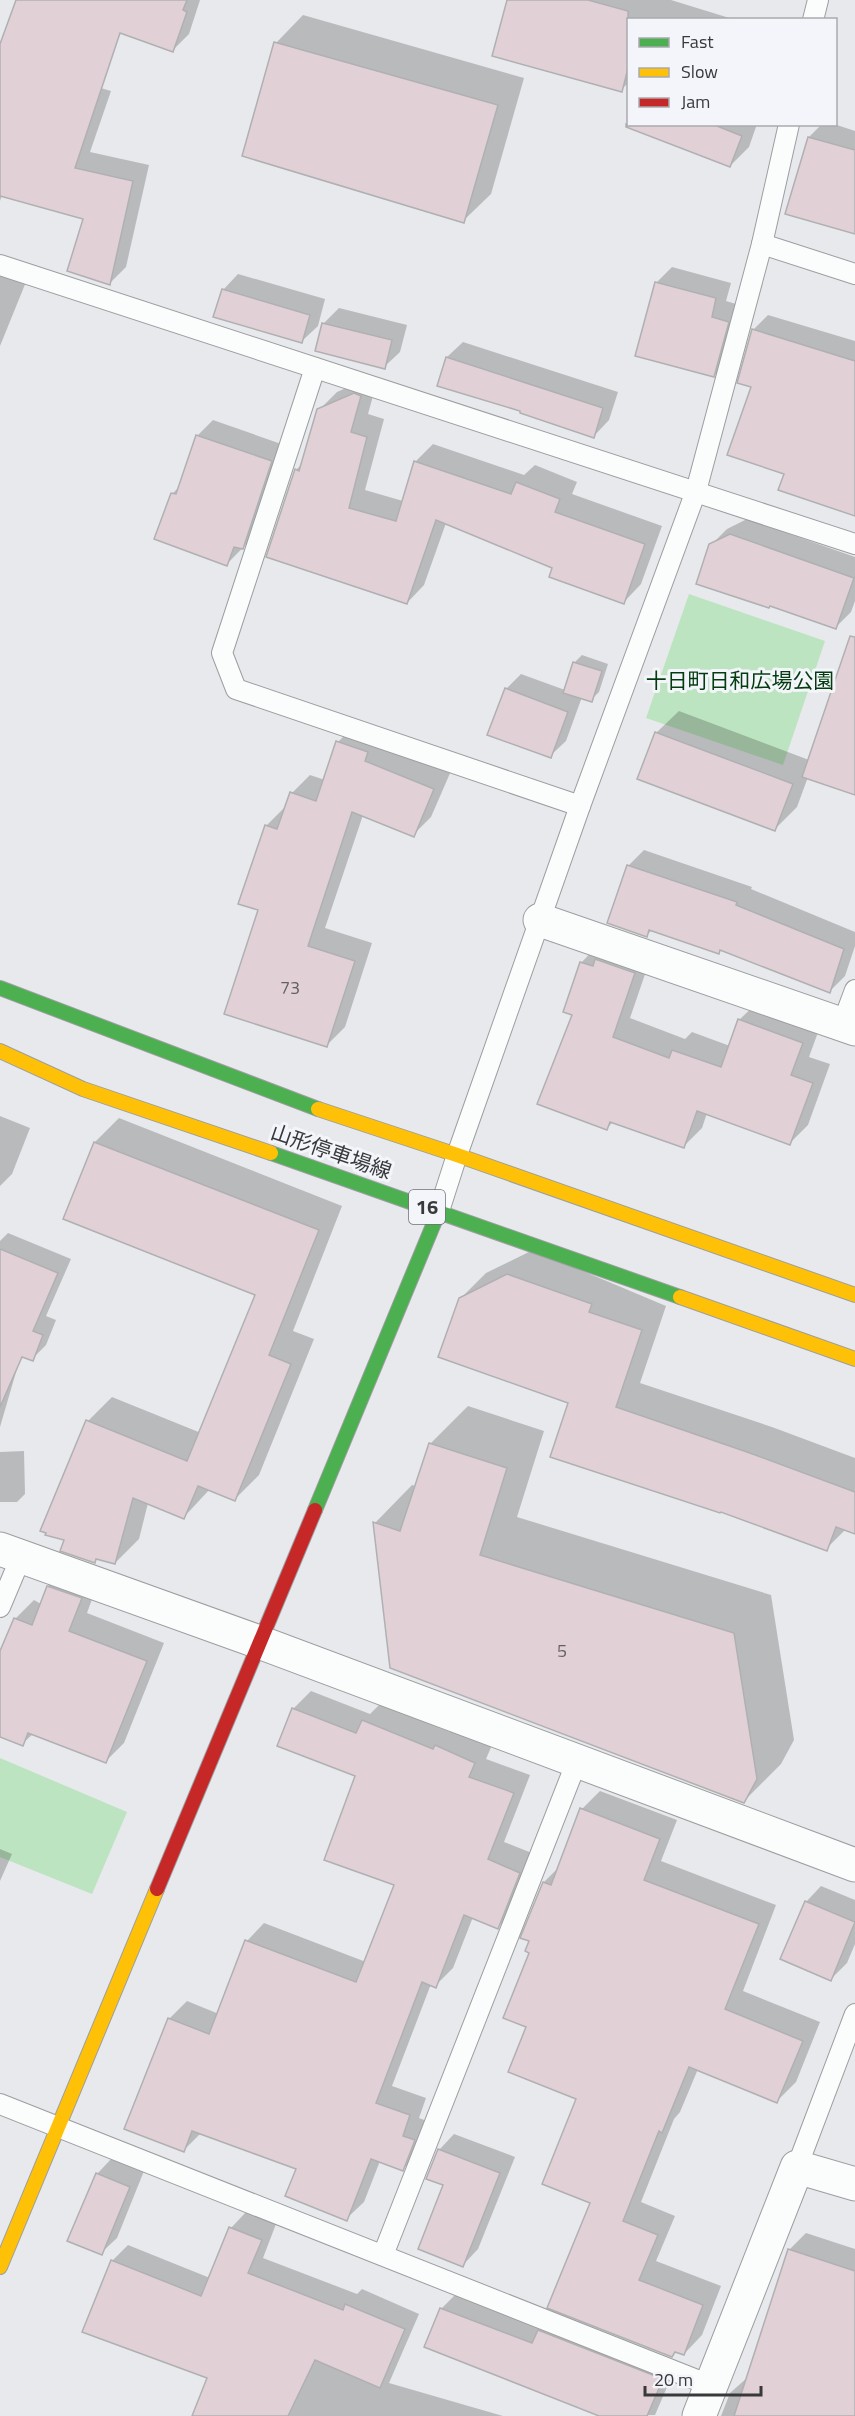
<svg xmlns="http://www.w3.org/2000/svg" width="855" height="2416" font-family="'Titillium Web','Noto Sans JP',sans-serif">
  <rect width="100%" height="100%" fill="#e7e9ec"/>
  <g fill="#bde4c1">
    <path d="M 689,594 L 825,641 L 783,765 L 646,718 Z"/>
    <path d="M 0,1758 L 127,1812 L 92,1894 L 0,1857 Z"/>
  </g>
  <g fill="#0003">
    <path d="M 17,0 L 87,0 L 70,79 L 111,91 L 90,152 L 149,165 L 126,267 L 110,283 L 85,218 L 2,195 L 0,201 L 0,48 Z"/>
    <path d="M 123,0 L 200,0 L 189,34 L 173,50 Z"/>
    <path d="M 509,0 L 671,0 L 736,20 L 628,20 L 628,83 L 621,90 Z"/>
    <path d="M 303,15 L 524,78 L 491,194 L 463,221 L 276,43 Z"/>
    <path d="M 683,124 L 757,124 L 749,147 L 730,166 Z"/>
    <path d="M 822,124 L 834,124 L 855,131 L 855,233 L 809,137 Z"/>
    <path d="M 0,265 L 28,277 L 0,346 Z"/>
    <path d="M 672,267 L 731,283 L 726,301 L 743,306 L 729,360 L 714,376 L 656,283 Z"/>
    <path d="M 238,274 L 325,299 L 318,326 L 302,341 L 223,290 Z"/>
    <path d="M 339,308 L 407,325 L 400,352 L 384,367 L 324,323 Z"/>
    <path d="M 768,315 L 855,341 L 855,509 L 786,473 L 753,386 L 753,330 Z"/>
    <path d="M 463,342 L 618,392 L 609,420 L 594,436 L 522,410 L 447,357 Z"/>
    <path d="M 373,376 L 378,378 L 368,414 L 384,419 L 365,490 L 403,501 L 416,461 L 433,444 L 524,475 L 535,465 L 577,482 L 572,494 L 662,526 L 641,584 L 624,602 L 554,567 L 446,523 L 424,585 L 407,603 L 296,470 L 303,463 L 319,410 L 337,392 Z"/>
    <path d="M 213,420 L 287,446 L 258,532 L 227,564 L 173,493 L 180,486 L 197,436 Z"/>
    <path d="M 747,519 L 855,557 L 855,601 L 851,612 L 836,627 L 711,545 L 727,529 Z"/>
    <path d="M 855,639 L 855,793 L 808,777 L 797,807 L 775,829 L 656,733 L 679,711 L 809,760 L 832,693 L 830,693 L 848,647 Z"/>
    <path d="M 582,655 L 608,664 L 599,692 L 591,700 L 582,697 L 566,741 L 550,756 L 506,689 L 521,674 L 565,690 L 574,663 Z"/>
    <path d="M 356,724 L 451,771 L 431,817 L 413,835 L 363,815 L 325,928 L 372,943 L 345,1027 L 327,1045 L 259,909 L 266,826 L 284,808 L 286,808 L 292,793 L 310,775 L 325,780 L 338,742 Z"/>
    <path d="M 644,850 L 752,887 L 751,889 L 855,932 L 855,946 L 845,976 L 829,992 L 722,949 L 718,953 L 652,930 L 647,935 L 609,923 L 629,865 Z"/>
    <path d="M 599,944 L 652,954 L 630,1018 L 685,1039 L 692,1032 L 730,1046 L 739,1020 L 758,1002 L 821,1024 L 809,1057 L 830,1064 L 808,1125 L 790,1143 L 707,1113 L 702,1128 L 683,1147 L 613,1122 L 607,1128 L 574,1014 L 581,963 Z"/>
    <path d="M 0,1116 L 30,1128 L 12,1174 L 0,1186 Z"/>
    <path d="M 119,1118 L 342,1206 L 293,1331 L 314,1339 L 259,1475 L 235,1499 L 210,1489 L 184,1517 L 148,1503 L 139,1539 L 115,1563 L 98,1558 L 95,1561 L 66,1539 L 88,1421 L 112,1397 L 201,1433 L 257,1294 L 65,1218 L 95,1142 Z"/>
    <path d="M 8,1233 L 71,1259 L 46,1316 L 56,1320 L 46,1345 L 32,1359 L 21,1355 L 0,1427 L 0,1241 Z"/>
    <path d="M 533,1250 L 666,1306 L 640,1383 L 772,1427 L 855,1458 L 855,1532 L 846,1529 L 826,1549 L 570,1402 L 460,1299 L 486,1273 Z"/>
    <path d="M 468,1406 L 544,1431 L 517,1517 L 771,1595 L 794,1740 L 781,1764 L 743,1802 L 375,1523 L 412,1485 L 416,1486 L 430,1444 Z"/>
    <path d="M 24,1451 L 25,1494 L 17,1502 L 0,1502 L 0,1452 Z"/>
    <path d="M 66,1568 L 99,1580 L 87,1613 L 164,1643 L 124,1743 L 106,1761 L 34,1733 L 22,1744 L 0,1736 L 0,1654 L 16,1618 L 34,1600 L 41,1604 L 48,1586 Z"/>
    <path d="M 311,1691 L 370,1714 L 380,1704 L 450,1732 L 454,1728 L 492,1745 L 486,1759 L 530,1775 L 504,1842 L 537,1855 L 516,1909 L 498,1927 L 473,1917 L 453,1968 L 435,1986 L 431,1984 L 392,2086 L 426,2098 L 419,2118 L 432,2123 L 421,2151 L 403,2169 L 380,2161 L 364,2202 L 346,2219 L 298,2168 L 201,2133 L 184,2150 L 169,2019 L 187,2001 L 219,2014 L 247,1941 L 264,1923 L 366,1962 L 396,1884 L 357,1775 L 293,1709 Z"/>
    <path d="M 600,1791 L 677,1820 L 661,1861 L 776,1905 L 743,1991 L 820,2022 L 796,2082 L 777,2101 L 698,2069 L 680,2112 L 674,2119 L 641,2202 L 675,2216 L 656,2261 L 721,2286 L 702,2335 L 684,2354 L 677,2351 L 672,2356 L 592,2202 L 577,2098 L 528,2026 L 531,1952 L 544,1882 L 559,1867 L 582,1809 Z"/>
    <path d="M 0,1849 L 12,1854 L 0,1881 Z"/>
    <path d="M 821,1886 L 855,1900 L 855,1944 L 847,1963 L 831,1979 L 806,1902 Z"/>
    <path d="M 454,2134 L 515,2157 L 478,2249 L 463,2265 L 439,2150 Z"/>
    <path d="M 112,2158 L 144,2171 L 117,2238 L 101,2253 L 97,2174 Z"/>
    <path d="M 246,2212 L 276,2224 L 263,2258 L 357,2294 L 362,2289 L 419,2314 L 389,2383 L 503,2416 L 194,2416 L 209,2378 L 112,2261 L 128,2245 L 210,2278 L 231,2228 Z"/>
    <path d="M 806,2233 L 855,2249 L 855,2416 L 721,2416 L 730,2393 L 748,2377 L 789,2250 Z"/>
    <path d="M 457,2293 L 677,2364 L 655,2415 L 603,2416 L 441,2309 Z"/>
  </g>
  <g fill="#e2d0d7" stroke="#b0b0b2" stroke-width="1.5">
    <path d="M 16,0 L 187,0 L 183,10 L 187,12 L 173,52 L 120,33 L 75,168 L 133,181 L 110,285 L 67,271 L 83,219 L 0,196 L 0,44 Z"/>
    <path d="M 507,0 L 588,0 L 628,11 L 628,68 L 622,92 L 492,56 Z"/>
    <path d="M 274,42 L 498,105 L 464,223 L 242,156 Z"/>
    <path d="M 626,124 L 712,124 L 742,136 L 730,167 L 626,127 Z"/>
    <path d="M 808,137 L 855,150 L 855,234 L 785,214 Z"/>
    <path d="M 655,282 L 716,298 L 712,317 L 729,322 L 714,377 L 635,356 Z"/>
    <path d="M 222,289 L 310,315 L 302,343 L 213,317 Z"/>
    <path d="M 322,323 L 392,340 L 385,369 L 315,351 Z"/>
    <path d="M 752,329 L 855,361 L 855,516 L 778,490 L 784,474 L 727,455 L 751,387 L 737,383 Z"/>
    <path d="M 446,357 L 603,408 L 594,438 L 520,413 L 520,411 L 437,386 Z"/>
    <path d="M 354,393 L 361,396 L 351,432 L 367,437 L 349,508 L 396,521 L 414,461 L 511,494 L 516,482 L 560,499 L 555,512 L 645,544 L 624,604 L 549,577 L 552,568 L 436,520 L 407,604 L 266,557 L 295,469 L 299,471 L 317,409 Z"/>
    <path d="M 196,435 L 272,461 L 243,549 L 234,547 L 227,566 L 154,539 L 171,493 L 176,494 Z"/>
    <path d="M 730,534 L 854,578 L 836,629 L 770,606 L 769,608 L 696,584 L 709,544 Z"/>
    <path d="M 850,636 L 855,637 L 855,795 L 802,777 Z"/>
    <path d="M 573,662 L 602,671 L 592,702 L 563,693 Z"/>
    <path d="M 505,688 L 568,712 L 551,758 L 487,735 Z"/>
    <path d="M 655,732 L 793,784 L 775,831 L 637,779 Z"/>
    <path d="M 336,741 L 368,752 L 365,761 L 434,789 L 414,837 L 352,812 L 308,946 L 355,961 L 327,1047 L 224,1014 L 258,910 L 238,904 L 265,825 L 277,829 L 290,792 L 316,801 Z"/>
    <path d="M 627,865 L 737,902 L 736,905 L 844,949 L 830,993 L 720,950 L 719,954 L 649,930 L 647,937 L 607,923 Z"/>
    <path d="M 595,959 L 635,973 L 613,1037 L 669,1058 L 672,1050 L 721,1067 L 738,1019 L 803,1043 L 791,1075 L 813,1083 L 790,1145 L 697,1111 L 684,1148 L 610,1122 L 607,1130 L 537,1104 L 572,1015 L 563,1012 L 580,962 L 593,966 Z"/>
    <path d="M 94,1142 L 319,1230 L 269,1355 L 291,1364 L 235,1501 L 198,1486 L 184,1519 L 133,1498 L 115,1564 L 96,1559 L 95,1563 L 60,1551 L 64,1540 L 45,1535 L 46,1533 L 40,1531 L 86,1420 L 187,1461 L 255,1295 L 63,1219 Z"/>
    <path d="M 0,1249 L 58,1273 L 33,1331 L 43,1335 L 33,1361 L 22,1357 L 0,1407 Z"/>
    <path d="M 507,1274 L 592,1304 L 589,1312 L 642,1330 L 616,1407 L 747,1452 L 855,1492 L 855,1534 L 836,1527 L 827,1551 L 721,1512 L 720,1513 L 550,1457 L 568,1403 L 438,1357 L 459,1298 Z"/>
    <path d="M 429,1443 L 507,1468 L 480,1555 L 734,1633 L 757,1779 L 744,1803 L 390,1668 L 373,1522 L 400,1531 Z"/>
    <path d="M 47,1586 L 82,1598 L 69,1631 L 147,1661 L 106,1763 L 28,1733 L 23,1746 L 0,1737 L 0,1651 L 14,1618 L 32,1625 Z"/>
    <path d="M 292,1708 L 356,1733 L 362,1720 L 433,1749 L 435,1745 L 475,1763 L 469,1777 L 514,1793 L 488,1859 L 520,1873 L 498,1929 L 464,1915 L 436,1988 L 422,1982 L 376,2103 L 410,2115 L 403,2136 L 415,2140 L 403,2171 L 371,2159 L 347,2221 L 285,2196 L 296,2169 L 192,2131 L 184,2152 L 124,2129 L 168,2018 L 209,2034 L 245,1940 L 356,1982 L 394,1885 L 324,1860 L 355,1776 L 277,1746 Z"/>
    <path d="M 580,1808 L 660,1839 L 644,1880 L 759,1924 L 725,2009 L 803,2041 L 777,2103 L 689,2067 L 662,2133 L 659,2131 L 623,2221 L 658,2235 L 639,2280 L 703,2305 L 684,2355 L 675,2352 L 672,2357 L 547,2308 L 590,2203 L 542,2184 L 576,2099 L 508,2072 L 526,2027 L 503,2018 L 529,1953 L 525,1951 L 529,1941 L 520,1938 L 543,1882 L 551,1885 Z"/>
    <path d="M 805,1901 L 855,1922 L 831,1981 L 780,1959 Z"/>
    <path d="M 438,2149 L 500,2173 L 463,2267 L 418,2249 L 443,2185 L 426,2179 Z"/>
    <path d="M 96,2173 L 130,2187 L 102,2255 L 67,2241 Z"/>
    <path d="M 229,2227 L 262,2240 L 248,2273 L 343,2310 L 345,2304 L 405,2329 L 380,2388 L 315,2360 L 288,2416 L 192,2416 L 207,2378 L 82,2332 L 111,2260 L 201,2296 Z"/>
    <path d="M 788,2249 L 855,2271 L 855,2416 L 734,2416 Z"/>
    <path d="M 440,2308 L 532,2343 L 538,2330 L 663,2379 L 647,2416 L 599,2416 L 424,2347 Z"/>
  </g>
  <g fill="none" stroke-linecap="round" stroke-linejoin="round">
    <defs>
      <g id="lane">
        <path d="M 813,20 L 818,0"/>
        <path d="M 762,244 L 855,274"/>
        <path d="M 0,265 L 855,544"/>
        <path d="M 315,368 L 222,653 L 236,689 L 580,806"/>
        <path d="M 842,1025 L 855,990"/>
        <path d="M 439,1211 L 457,1155 L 580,806 L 696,491 L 762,244 L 789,124"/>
        <path d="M 0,1607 L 21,1557"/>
        <path d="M 0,2104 L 712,2386"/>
        <path d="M 797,2167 L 855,2014"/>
        <path d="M 383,2255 L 577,1761"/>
      </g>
      <g id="street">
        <path d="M 540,920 L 855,1029"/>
        <path d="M 0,1549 L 259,1642 L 855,1865"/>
        <path d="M 699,2416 L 797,2167 L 855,2184"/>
      </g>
      <g id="fast">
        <path d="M 0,988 L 318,1109"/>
        <path d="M 271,1153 L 680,1297"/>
        <path d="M 315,1510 L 439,1211"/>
      </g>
      <g id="slow">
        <path d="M 0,1051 L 83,1089 L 271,1153"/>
        <path d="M 318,1109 L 457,1155 L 855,1295"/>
        <path d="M 680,1297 L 855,1359"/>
        <path d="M 0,2267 L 157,1889"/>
      </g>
      <path id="jam" d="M 157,1889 L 315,1510"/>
    </defs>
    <use href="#lane" stroke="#9c9ea0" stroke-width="22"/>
    <use href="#street" stroke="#9c9ea0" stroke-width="35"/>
    <use href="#fast" stroke="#9c9ea0" stroke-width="16"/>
    <use href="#slow" stroke="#9c9ea0" stroke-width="16"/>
    <use href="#jam" stroke="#9c9ea0" stroke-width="16"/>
    <use href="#lane" stroke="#fbfcfc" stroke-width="20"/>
    <use href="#street" stroke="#fbfcfc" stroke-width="33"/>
    <use href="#fast" stroke="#4caf50" stroke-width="14"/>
    <use href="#slow" stroke="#ffc107" stroke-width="14"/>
    <use href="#jam" stroke="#c62828" stroke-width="14"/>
  </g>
  <g text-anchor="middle" stroke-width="6" stroke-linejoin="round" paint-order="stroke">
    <g font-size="18" fill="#625f62">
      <text x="290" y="994">73</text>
      <text x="562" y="1657">5</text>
    </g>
    <rect fill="#f4f5fa" stroke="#707174" stroke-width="1.5" x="409" y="1190" width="36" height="34" rx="4.5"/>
    <g font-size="20" font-weight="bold" fill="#38393b">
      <text x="427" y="1214">16</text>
    </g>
    <g font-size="21" fill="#023c0f" stroke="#f4f5fa">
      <text x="740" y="688">十日町日和広場公園</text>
    </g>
    <g font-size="21" fill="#38393b" stroke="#f4f5fa">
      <text transform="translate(331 1152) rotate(19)" y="7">山形停車場線</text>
    </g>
  </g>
  <rect x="627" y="18" width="210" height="108" fill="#f4f5fa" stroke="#a9aaae" stroke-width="1.5"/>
  <rect x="639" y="38" width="30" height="9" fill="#4caf50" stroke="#a9aaae" stroke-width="1.5"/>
  <text x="681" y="48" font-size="18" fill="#38393b">Fast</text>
  <rect x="639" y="68" width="30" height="9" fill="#ffc107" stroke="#a9aaae" stroke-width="1.5"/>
  <text x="681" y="78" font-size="18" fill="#38393b">Slow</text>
  <rect x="639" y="98" width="30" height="9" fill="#c62828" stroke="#a9aaae" stroke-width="1.5"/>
  <text x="681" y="108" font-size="18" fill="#38393b">Jam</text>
  <path d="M645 2386v9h116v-9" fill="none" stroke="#38393b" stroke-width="3"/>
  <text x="654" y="2386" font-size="18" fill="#38393b" stroke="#f4f5fa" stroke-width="4.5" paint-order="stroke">20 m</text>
</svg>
